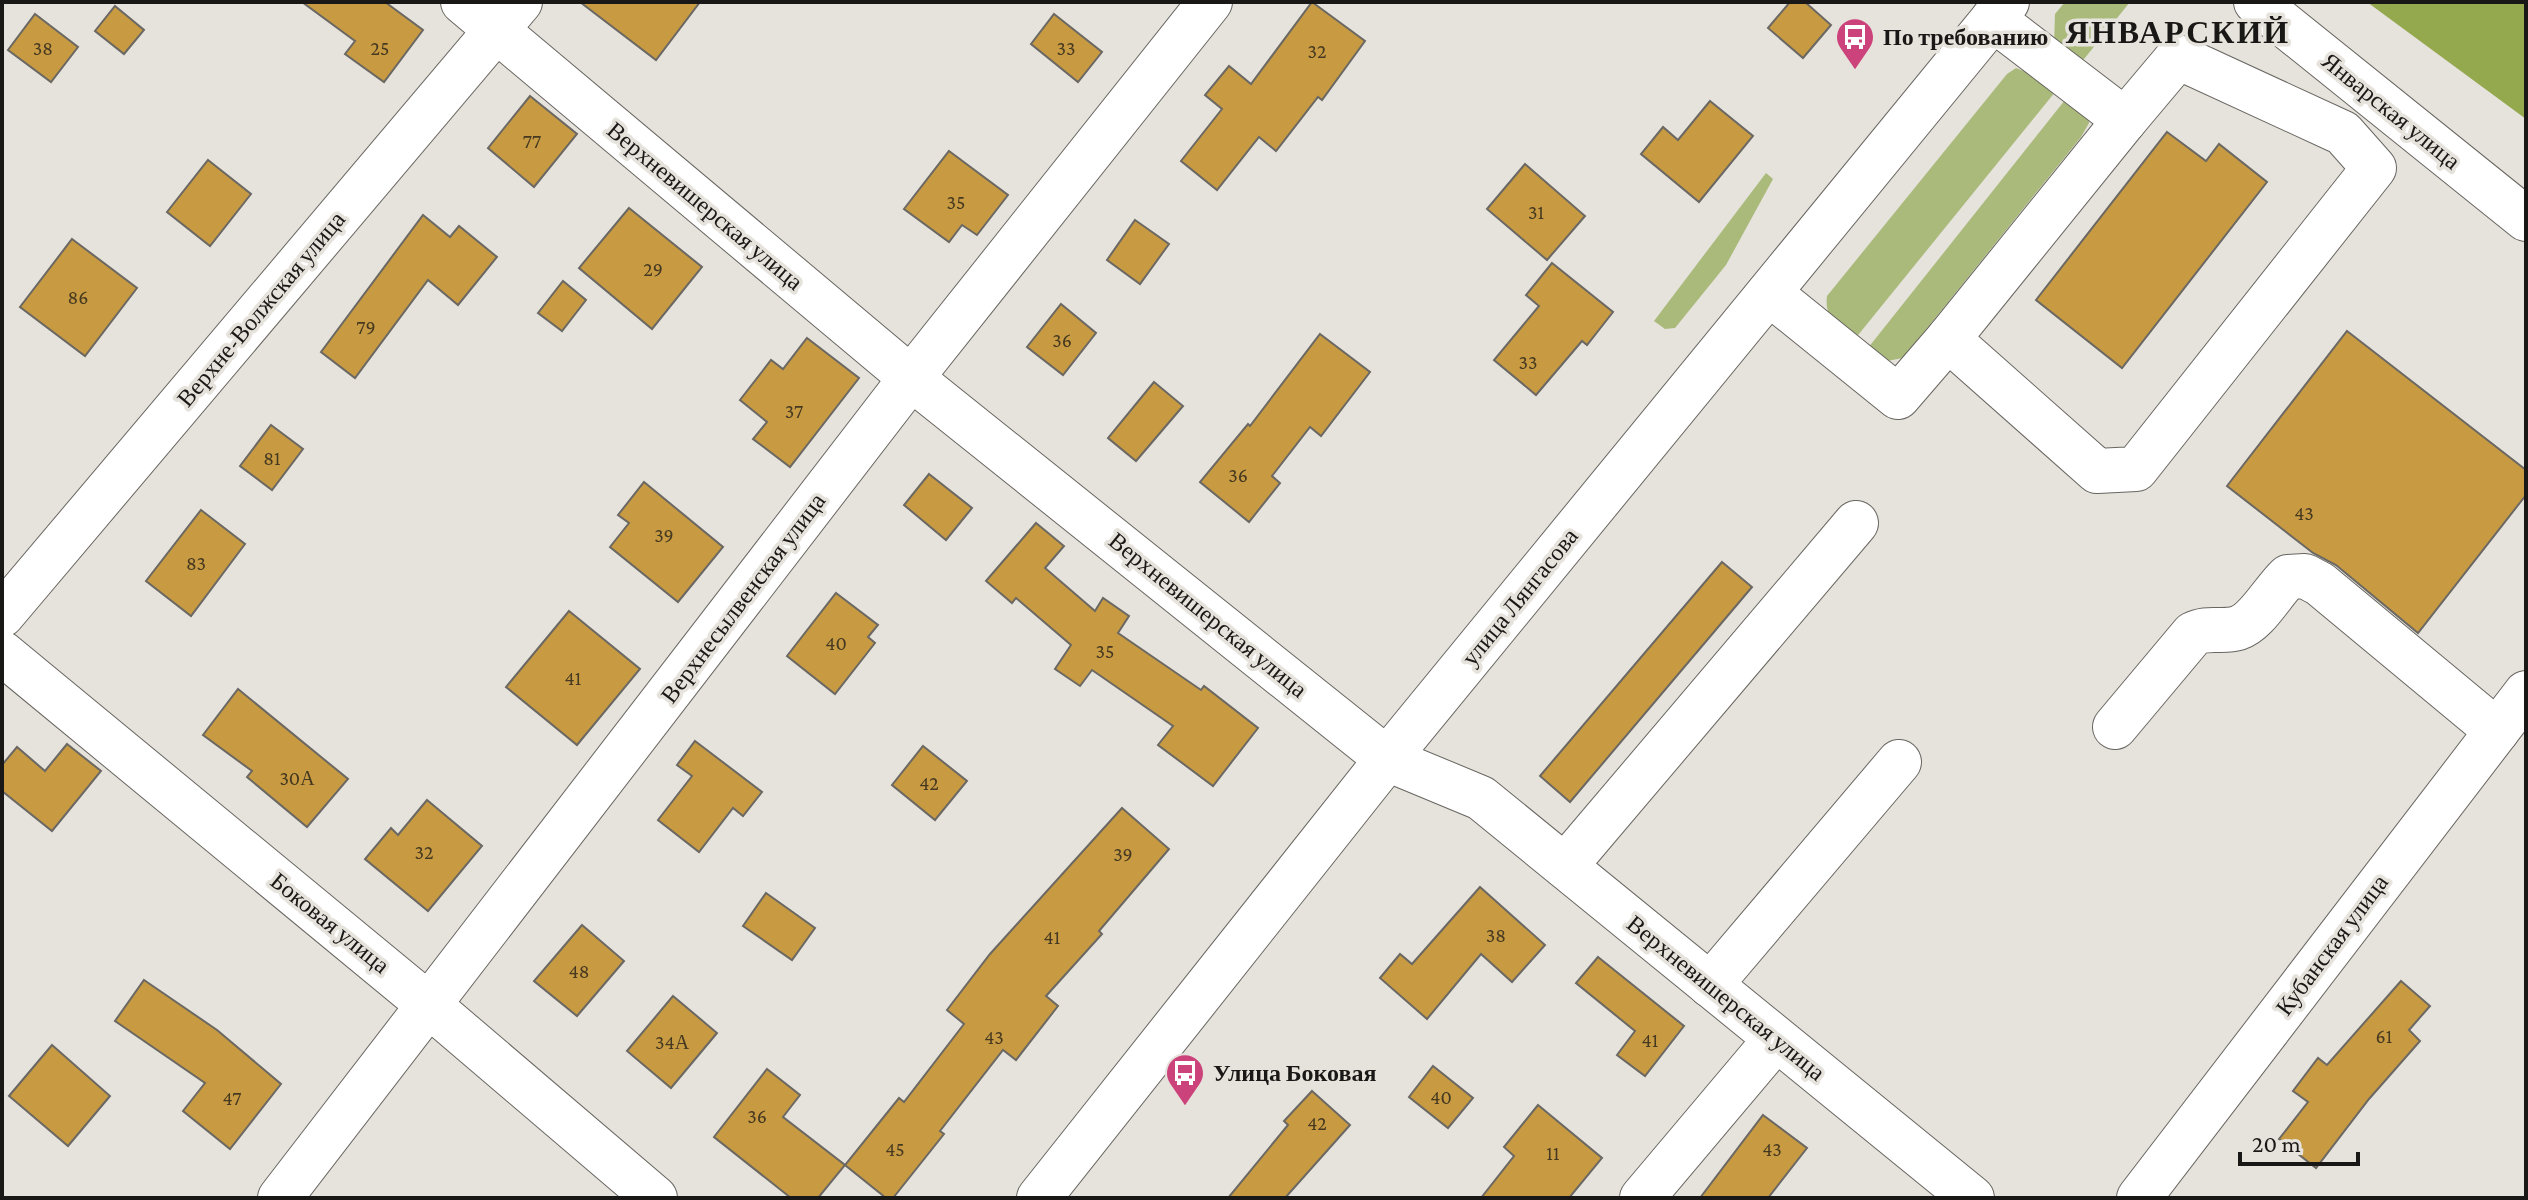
<svg xmlns="http://www.w3.org/2000/svg" width="2528" height="1200" font-family="'Crimson Pro',serif">
  <rect width="100%" height="100%" fill="#e6e2dc"/>
  <g fill="#aaba7b">
    <path d="M 2065,2 L 2130,2 L 2076,69 L 2054,45 L 2055,14 Z"/>
    <path d="M 2016,68 L 2060,86 L 1850,345 C 1838,330 1824,316 1827,296 L 2007,74 Z"/>
    <path d="M 2069,95 L 2087,110 L 2089,123 L 2081,137 L 1903,358 L 1887,361 L 1864,353 Z"/>
    <path d="M 1766,173 L 1773,179 L 1726,265 L 1675,328 L 1665,329 L 1654,321 Z"/>
  </g>
  <path fill="#94a84e" d="M 2368,2 L 2526,2 L 2526,119 L 2367,2 Z"/>
  <g fill="#c89b42" stroke="#6b6863" stroke-width="2">
    <path d="M 302,2 L 385,2 L 423,30 L 384,82 L 345,54 L 355,41 Z"/>
    <path d="M 580,2 L 700,2 L 656,60 Z"/>
    <path d="M 1312,2 L 1365,41 L 1322,100 L 1318,97 L 1276,151 L 1259,137 L 1217,190 L 1181,161 L 1222,109 L 1205,95 L 1229,66 L 1251,84 Z"/>
    <path d="M 1790,2 L 1805,2 L 1831,25 L 1803,58 L 1768,28 Z"/>
    <path d="M 115,6 L 144,30 L 124,54 L 95,31 Z"/>
    <path d="M 35,14 L 78,47 L 51,82 L 8,50 Z"/>
    <path d="M 1054,14 L 1102,52 L 1078,82 L 1031,44 Z"/>
    <path d="M 530,96 L 577,134 L 534,187 L 488,148 Z"/>
    <path d="M 1710,101 L 1753,136 L 1699,202 L 1641,154 L 1663,127 L 1678,140 Z"/>
    <path d="M 2167,132 L 2206,161 L 2219,144 L 2267,182 L 2122,368 L 2036,300 Z"/>
    <path d="M 949,151 L 1008,195 L 977,235 L 962,225 L 949,242 L 904,209 Z"/>
    <path d="M 208,160 L 251,194 L 210,246 L 167,212 Z"/>
    <path d="M 1525,164 L 1585,216 L 1547,260 L 1487,209 Z"/>
    <path d="M 629,208 L 702,267 L 652,329 L 579,268 Z"/>
    <path d="M 423,215 L 450,237 L 459,226 L 497,257 L 458,305 L 428,280 L 355,378 L 321,352 Z"/>
    <path d="M 1135,220 L 1169,244 L 1140,284 L 1107,260 Z"/>
    <path d="M 72,239 L 137,288 L 85,356 L 20,307 Z"/>
    <path d="M 1552,263 L 1613,312 L 1587,345 L 1582,341 L 1536,395 L 1494,360 L 1539,306 L 1526,295 Z"/>
    <path d="M 563,281 L 586,300 L 562,331 L 538,313 Z"/>
    <path d="M 1061,304 L 1096,333 L 1063,375 L 1027,347 Z"/>
    <path d="M 2347,331 L 2526,470 L 2526,495 L 2418,633 L 2336,565 L 2313,553 L 2227,486 Z"/>
    <path d="M 1320,334 L 1370,372 L 1321,436 L 1310,427 L 1272,476 L 1280,483 L 1249,522 L 1200,482 L 1248,424 L 1250,426 Z"/>
    <path d="M 807,338 L 859,378 L 790,467 L 753,439 L 767,422 L 740,400 L 771,360 L 783,369 Z"/>
    <path d="M 1154,382 L 1183,406 L 1136,461 L 1108,438 Z"/>
    <path d="M 271,425 L 303,449 L 272,490 L 240,466 Z"/>
    <path d="M 929,474 L 972,508 L 946,540 L 904,505 Z"/>
    <path d="M 644,482 L 723,547 L 678,602 L 610,547 L 629,523 L 618,515 Z"/>
    <path d="M 201,510 L 245,544 L 191,616 L 146,581 Z"/>
    <path d="M 1036,523 L 1064,546 L 1045,568 L 1095,611 L 1103,598 L 1129,616 L 1118,633 L 1201,690 L 1204,686 L 1258,728 L 1213,786 L 1158,745 L 1173,726 L 1092,670 L 1080,686 L 1055,669 L 1071,645 L 1016,598 L 1012,603 L 986,581 Z"/>
    <path d="M 1722,562 L 1752,587 L 1570,802 L 1540,776 Z"/>
    <path d="M 836,593 L 878,625 L 868,637 L 875,643 L 835,694 L 787,656 Z"/>
    <path d="M 569,611 L 640,669 L 577,745 L 506,687 Z"/>
    <path d="M 238,689 L 348,779 L 307,827 L 247,777 L 252,771 L 203,735 Z"/>
    <path d="M 695,741 L 762,792 L 743,816 L 733,808 L 699,852 L 658,820 L 692,776 L 677,765 Z"/>
    <path d="M 67,744 L 101,771 L 52,831 L 2,791 L 2,765 L 17,747 L 45,771 Z"/>
    <path d="M 923,746 L 967,781 L 935,820 L 892,785 Z"/>
    <path d="M 427,800 L 482,846 L 428,911 L 365,859 L 391,828 L 398,835 Z"/>
    <path d="M 1122,808 L 1169,849 L 1099,931 L 1102,934 L 1046,996 L 1058,1006 L 1016,1060 L 1003,1050 L 940,1131 L 944,1134 L 893,1198 L 886,1198 L 845,1165 L 899,1098 L 904,1102 L 964,1024 L 947,1010 L 990,954 Z"/>
    <path d="M 1480,887 L 1545,945 L 1512,982 L 1481,954 L 1427,1019 L 1380,978 L 1400,954 L 1412,964 Z"/>
    <path d="M 766,893 L 815,928 L 792,960 L 743,926 Z"/>
    <path d="M 582,925 L 624,961 L 577,1016 L 534,981 Z"/>
    <path d="M 1598,957 L 1684,1026 L 1645,1076 L 1617,1055 L 1635,1031 L 1576,983 Z"/>
    <path d="M 144,980 L 217,1030 L 281,1084 L 230,1149 L 183,1111 L 205,1083 L 115,1021 Z"/>
    <path d="M 2401,981 L 2430,1006 L 2409,1030 L 2420,1041 L 2369,1099 L 2316,1168 L 2279,1139 L 2308,1102 L 2293,1091 L 2318,1058 L 2327,1065 Z"/>
    <path d="M 673,996 L 717,1033 L 671,1088 L 627,1051 Z"/>
    <path d="M 52,1045 L 110,1096 L 68,1146 L 9,1096 Z"/>
    <path d="M 1433,1066 L 1473,1098 L 1448,1128 L 1409,1097 Z"/>
    <path d="M 767,1069 L 800,1095 L 783,1117 L 845,1165 L 818,1198 L 791,1198 L 714,1137 Z"/>
    <path d="M 1312,1091 L 1350,1125 L 1285,1198 L 1228,1198 L 1288,1125 L 1284,1121 Z"/>
    <path d="M 1538,1105 L 1602,1158 L 1569,1198 L 1481,1198 L 1514,1156 L 1504,1147 Z"/>
    <path d="M 1763,1115 L 1807,1148 L 1768,1198 L 1700,1198 Z"/>
  </g>
  <g fill="none" stroke-linecap="round" stroke-linejoin="round">
    <defs>
      <g id="minor">
        <path d="M 463,2 L 911,378 L 1387,759 L 1481,798 L 1972,1198"/>
        <path d="M 2256,2 L 2526,219"/>
        <path d="M 1769,293 L 1898,397 L 1948,339 L 2097,471 L 2136,469 L 2374,168 L 2343,133 L 2178,57 L 2125,120 L 1993,19"/>
        <path d="M 1948,339 L 2125,120"/>
        <path d="M 2,615 L 520,2"/>
        <path d="M 2,653 L 430,1006 L 655,1198"/>
        <path d="M 2115,727 L 2193,634 C 2208,626 2222,633 2238,628 C 2257,622 2273,591 2288,577 L 2305,576 L 2320,584 L 2497,731"/>
        <path d="M 1565,866 L 1856,523"/>
        <path d="M 1710,985 L 1899,762"/>
        <path d="M 280,1198 L 911,378 L 1210,2"/>
        <path d="M 1642,1198 L 1776,1039"/>
        <path d="M 2139,1198 L 2526,693"/>
      </g>
      <path id="major" d="M 1039,1198 L 1387,759 L 2007,2"/>
    </defs>
    <use href="#minor" stroke="#696661" stroke-width="46"/>
    <use href="#major" stroke="#696661" stroke-width="46"/>
    <use href="#minor" stroke="#fff" stroke-width="44"/>
    <use href="#major" stroke="#fff" stroke-width="44"/>
  </g>
  <defs>
    <symbol id="bus-pin" viewBox="-11 -11 22 30"><path d="M0 17L-7.5 6A9.5 9.5 0 1 1 7.5 6Z" fill="#cc427a" stroke="#e6e2dc"/><path d="M-5-6H5V4H4V6H2V4H-2V6H-4V4H-5ZM-3.5-4V0h7V-4ZM-3.5 1.2v1.5H-2V1.2ZM2 1.2v1.5H3.5V1.2Z" fill="#fff"/></symbol>
  </defs>
  <g fill-rule="evenodd">
    <use href="#bus-pin" x="1833" y="15" width="44" height="60"/>
    <use href="#bus-pin" x="1163" y="1051" width="44" height="60"/>
  </g>
  <g text-anchor="middle" stroke-width="7" stroke-linejoin="round" paint-order="stroke">
    <g font-size="20" fill="#463921">
      <text x="43" y="55">38</text>
      <text x="380" y="55">25</text>
      <text x="1066" y="55">33</text>
      <text x="1317" y="58">32</text>
      <text x="532" y="148">77</text>
      <text x="956" y="209">35</text>
      <text x="1536" y="219">31</text>
      <text x="653" y="276">29</text>
      <text x="78" y="304">86</text>
      <text x="366" y="334">79</text>
      <text x="1062" y="347">36</text>
      <text x="1528" y="369">33</text>
      <text x="794" y="418">37</text>
      <text x="272" y="465">81</text>
      <text x="1238" y="482">36</text>
      <text x="2304" y="520">43</text>
      <text x="664" y="542">39</text>
      <text x="196" y="570">83</text>
      <text x="836" y="650">40</text>
      <text x="1105" y="658">35</text>
      <text x="573" y="685">41</text>
      <text x="297" y="785">30А</text>
      <text x="929" y="790">42</text>
      <text x="424" y="859">32</text>
      <text x="1123" y="861">39</text>
      <text x="1496" y="942">38</text>
      <text x="1052" y="944">41</text>
      <text x="579" y="978">48</text>
      <text x="2384" y="1043">61</text>
      <text x="994" y="1044">43</text>
      <text x="1650" y="1047">41</text>
      <text x="672" y="1049">34А</text>
      <text x="1441" y="1104">40</text>
      <text x="232" y="1105">47</text>
      <text x="757" y="1123">36</text>
      <text x="1317" y="1130">42</text>
      <text x="895" y="1156">45</text>
      <text x="1772" y="1156">43</text>
      <text x="1553" y="1160">11</text>
    </g>
    <g font-size="24" font-weight="bold" fill="#1a1816" stroke="#e6e2dc" text-anchor="start">
      <text x="1883" y="45">По требованию</text>
      <text x="1213" y="1081">Улица Боковая</text>
    </g>
    <g font-size="24" fill="#1a1816" stroke="#e6e2dc">
      <text transform="translate(2391 111) rotate(39)" y="8">Январская улица</text>
      <text transform="translate(705 206) rotate(40)" y="8">Верхневишерская улица</text>
      <text transform="translate(261 309) rotate(-50)" y="8">Верхне-Волжская улица</text>
      <text transform="translate(1520 597) rotate(-51)" y="8">улица Лянгасова</text>
      <text transform="translate(743 598) rotate(-53)" y="8">Верхнесылвенская улица</text>
      <text transform="translate(1208 615) rotate(39)" y="8">Верхневишерская улица</text>
      <text transform="translate(330 923) rotate(39)" y="8">Боковая улица</text>
      <text transform="translate(2332 945) rotate(-53)" y="8">Кубанская улица</text>
      <text transform="translate(1726 998) rotate(39)" y="8">Верхневишерская улица</text>
    </g>
    <g font-size="32" font-weight="bold" letter-spacing="2" fill="#1a1816" stroke="#e6e2dc">
      <text x="2178" y="43">ЯНВАРСКИЙ</text>
    </g>
  </g>
  <rect width="2528" height="1200" fill="none" stroke="#1a1816" stroke-width="8"/>
  <path d="M2240 1152v12h118v-12" fill="none" stroke="#1a1816" stroke-width="4"/>
  <text x="2252" y="1152" font-size="24" fill="#1a1816" stroke="#e6e2dc" stroke-width="6" paint-order="stroke">20 m</text>
</svg>
